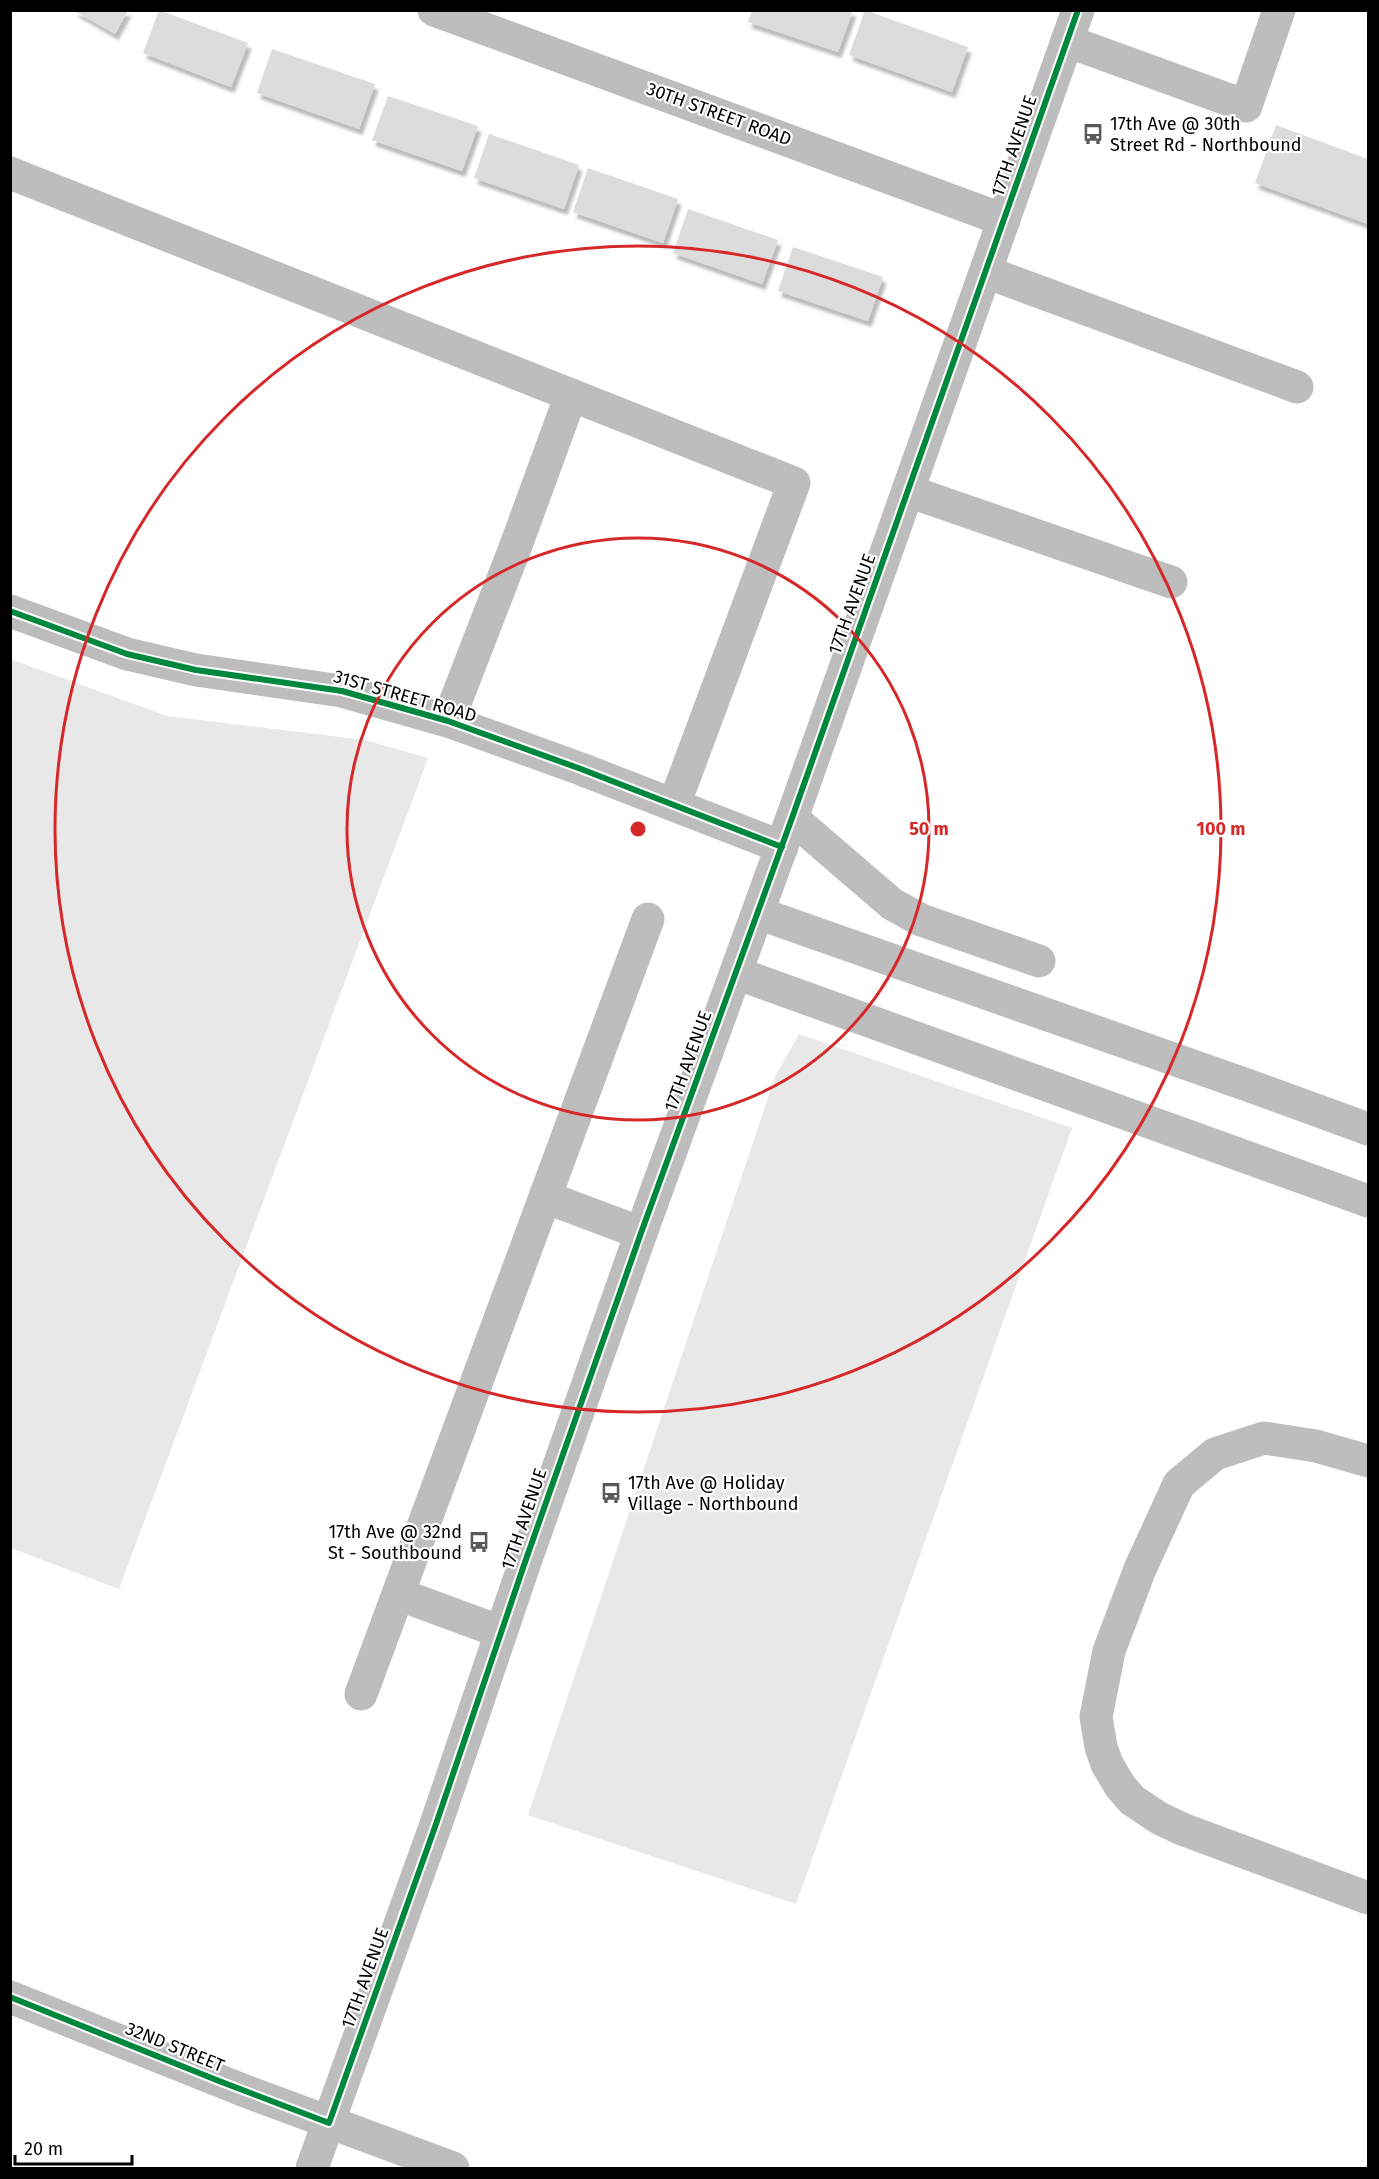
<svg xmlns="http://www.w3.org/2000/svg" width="1379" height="2179" font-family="'Fira Sans',sans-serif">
  <defs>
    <filter id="shadow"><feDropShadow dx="3.5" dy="6" stdDeviation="1.5" flood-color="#0004"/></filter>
  </defs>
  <rect width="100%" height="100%" fill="#fff"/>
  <g fill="#e8e8e8">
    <path d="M 10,659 L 167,716 L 365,740 L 428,758 L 119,1589 L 11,1548 Z"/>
    <path d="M 799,1034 L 1072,1128 L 796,1904 L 528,1815 L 775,1077 Z"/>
  </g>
  <g fill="#dcdcdc" filter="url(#shadow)">
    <path d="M 73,10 L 128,10 L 115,34 Z"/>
    <path d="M 159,10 L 248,43 L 231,87 L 143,53 Z"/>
    <path d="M 752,10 L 853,10 L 838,52 L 748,22 Z"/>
    <path d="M 865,10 L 968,47 L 952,92 L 849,55 Z"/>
    <path d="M 272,49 L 375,84 L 359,129 L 257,93 Z"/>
    <path d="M 388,96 L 478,126 L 462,171 L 372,140 Z"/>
    <path d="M 1276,125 L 1368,159 L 1368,224 L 1255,183 Z"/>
    <path d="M 489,134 L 579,165 L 564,209 L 474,178 Z"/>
    <path d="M 588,168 L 678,199 L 663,243 L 573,212 Z"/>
    <path d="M 688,209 L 778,240 L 762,284 L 673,253 Z"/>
    <path d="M 793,247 L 883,277 L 868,321 L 778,291 Z"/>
  </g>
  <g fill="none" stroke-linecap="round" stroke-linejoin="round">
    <g stroke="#bdbdbd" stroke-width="33">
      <path d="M 434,10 L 1004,220"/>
      <path d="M 1067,41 L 1246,106 L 1279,10"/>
      <path d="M 10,173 L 794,483 L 674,805"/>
      <path d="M 986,272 L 1297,387"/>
      <path d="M 908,491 L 1171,582"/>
      <path d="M 10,611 L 127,654 L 196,670 L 342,691 L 448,721 L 581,769 L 782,847"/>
      <path d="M 448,721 L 515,548 L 571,395"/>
      <path d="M 792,818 L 892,904 L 921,920 L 1039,961"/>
      <path d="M 758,913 L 1250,1086 L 1368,1129"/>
      <path d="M 736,973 L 1368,1201"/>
      <path d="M 545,1197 L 641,1233"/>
      <path d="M 1368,1461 L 1316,1446 L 1264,1438 L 1215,1454 L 1179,1484 L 1140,1569 L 1109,1651 L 1096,1717 L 1101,1747 L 1107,1764 L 1120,1786 L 1132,1800 L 1159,1818 L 1182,1829 L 1368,1898"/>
      <path d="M 398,1594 L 501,1632"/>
      <path d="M 361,1694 L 648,919"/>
      <path d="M 10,1997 L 245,2091 L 453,2168"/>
    </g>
    <path stroke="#bdbdbd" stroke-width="33" d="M 312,2168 L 435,1827 L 524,1565 L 641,1233 L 792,818 L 1078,10"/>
    <defs>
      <g id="cycleway">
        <path d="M 10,611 L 127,654 L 196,670 L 342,691 L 448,721 L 581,769 L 782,847"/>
        <path d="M 10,1997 L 219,2081 L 329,2123 L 435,1827 L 524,1565 L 641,1233 L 792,818 L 1078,10"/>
      </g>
    </defs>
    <use href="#cycleway" stroke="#fff" stroke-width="10"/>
    <use href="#cycleway" stroke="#00873e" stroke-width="6"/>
  </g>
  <g fill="none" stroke="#d62828" stroke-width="3">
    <circle cx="638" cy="829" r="291"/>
    <circle cx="638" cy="829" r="583"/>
  </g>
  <defs>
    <symbol id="bus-bare" viewBox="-9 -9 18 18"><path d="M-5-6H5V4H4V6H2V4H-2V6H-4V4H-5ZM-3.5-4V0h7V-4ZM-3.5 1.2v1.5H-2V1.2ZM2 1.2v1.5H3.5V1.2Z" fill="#595959" stroke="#fff" stroke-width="2.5" paint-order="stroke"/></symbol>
  </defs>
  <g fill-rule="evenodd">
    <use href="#bus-bare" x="1078" y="119" width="30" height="30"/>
    <use href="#bus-bare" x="596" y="1478" width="30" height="30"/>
    <use href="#bus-bare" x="464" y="1527" width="30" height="30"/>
  </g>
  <g text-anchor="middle" stroke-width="4.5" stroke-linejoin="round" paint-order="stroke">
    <g font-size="18" fill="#000" stroke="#fff">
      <text transform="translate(719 114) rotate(20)" y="6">30TH STREET ROAD</text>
      <text transform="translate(1014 146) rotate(-71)" y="6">17TH AVENUE</text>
      <text transform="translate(852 604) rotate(-70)" y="6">17TH AVENUE</text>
      <text transform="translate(405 696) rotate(16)" y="6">31ST STREET ROAD</text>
      <text transform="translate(688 1061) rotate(-70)" y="6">17TH AVENUE</text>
      <text transform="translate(524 1519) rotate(-71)" y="6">17TH AVENUE</text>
      <text transform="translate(365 1978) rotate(-70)" y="6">17TH AVENUE</text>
      <text transform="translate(175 2047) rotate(22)" y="6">32ND STREET</text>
    </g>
    <g font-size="18" fill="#000" stroke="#fff" text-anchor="start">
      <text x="1110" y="130">17th Ave @ 30th<tspan x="1110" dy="21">Street Rd - Northbound</tspan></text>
      <text x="628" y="1489">17th Ave @ Holiday<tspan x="628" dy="21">Village - Northbound</tspan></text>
      <text x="462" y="1538" text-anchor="end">17th Ave @ 32nd<tspan x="462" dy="21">St - Southbound</tspan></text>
    </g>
  </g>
  <circle cx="638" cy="829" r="9" fill="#d62828" stroke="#fff" stroke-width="3"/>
  <g font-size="18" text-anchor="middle" font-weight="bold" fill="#d62828" stroke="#fff" stroke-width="4.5" stroke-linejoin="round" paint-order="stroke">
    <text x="929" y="835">50 m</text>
    <text x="1221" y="835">100 m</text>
  </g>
  <rect width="1379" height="2179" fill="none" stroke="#000000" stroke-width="24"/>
  <path d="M15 2155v9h117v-9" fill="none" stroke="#000000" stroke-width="3"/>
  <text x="24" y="2155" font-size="18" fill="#000000" stroke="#ffffff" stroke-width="4.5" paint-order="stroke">20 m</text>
</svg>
